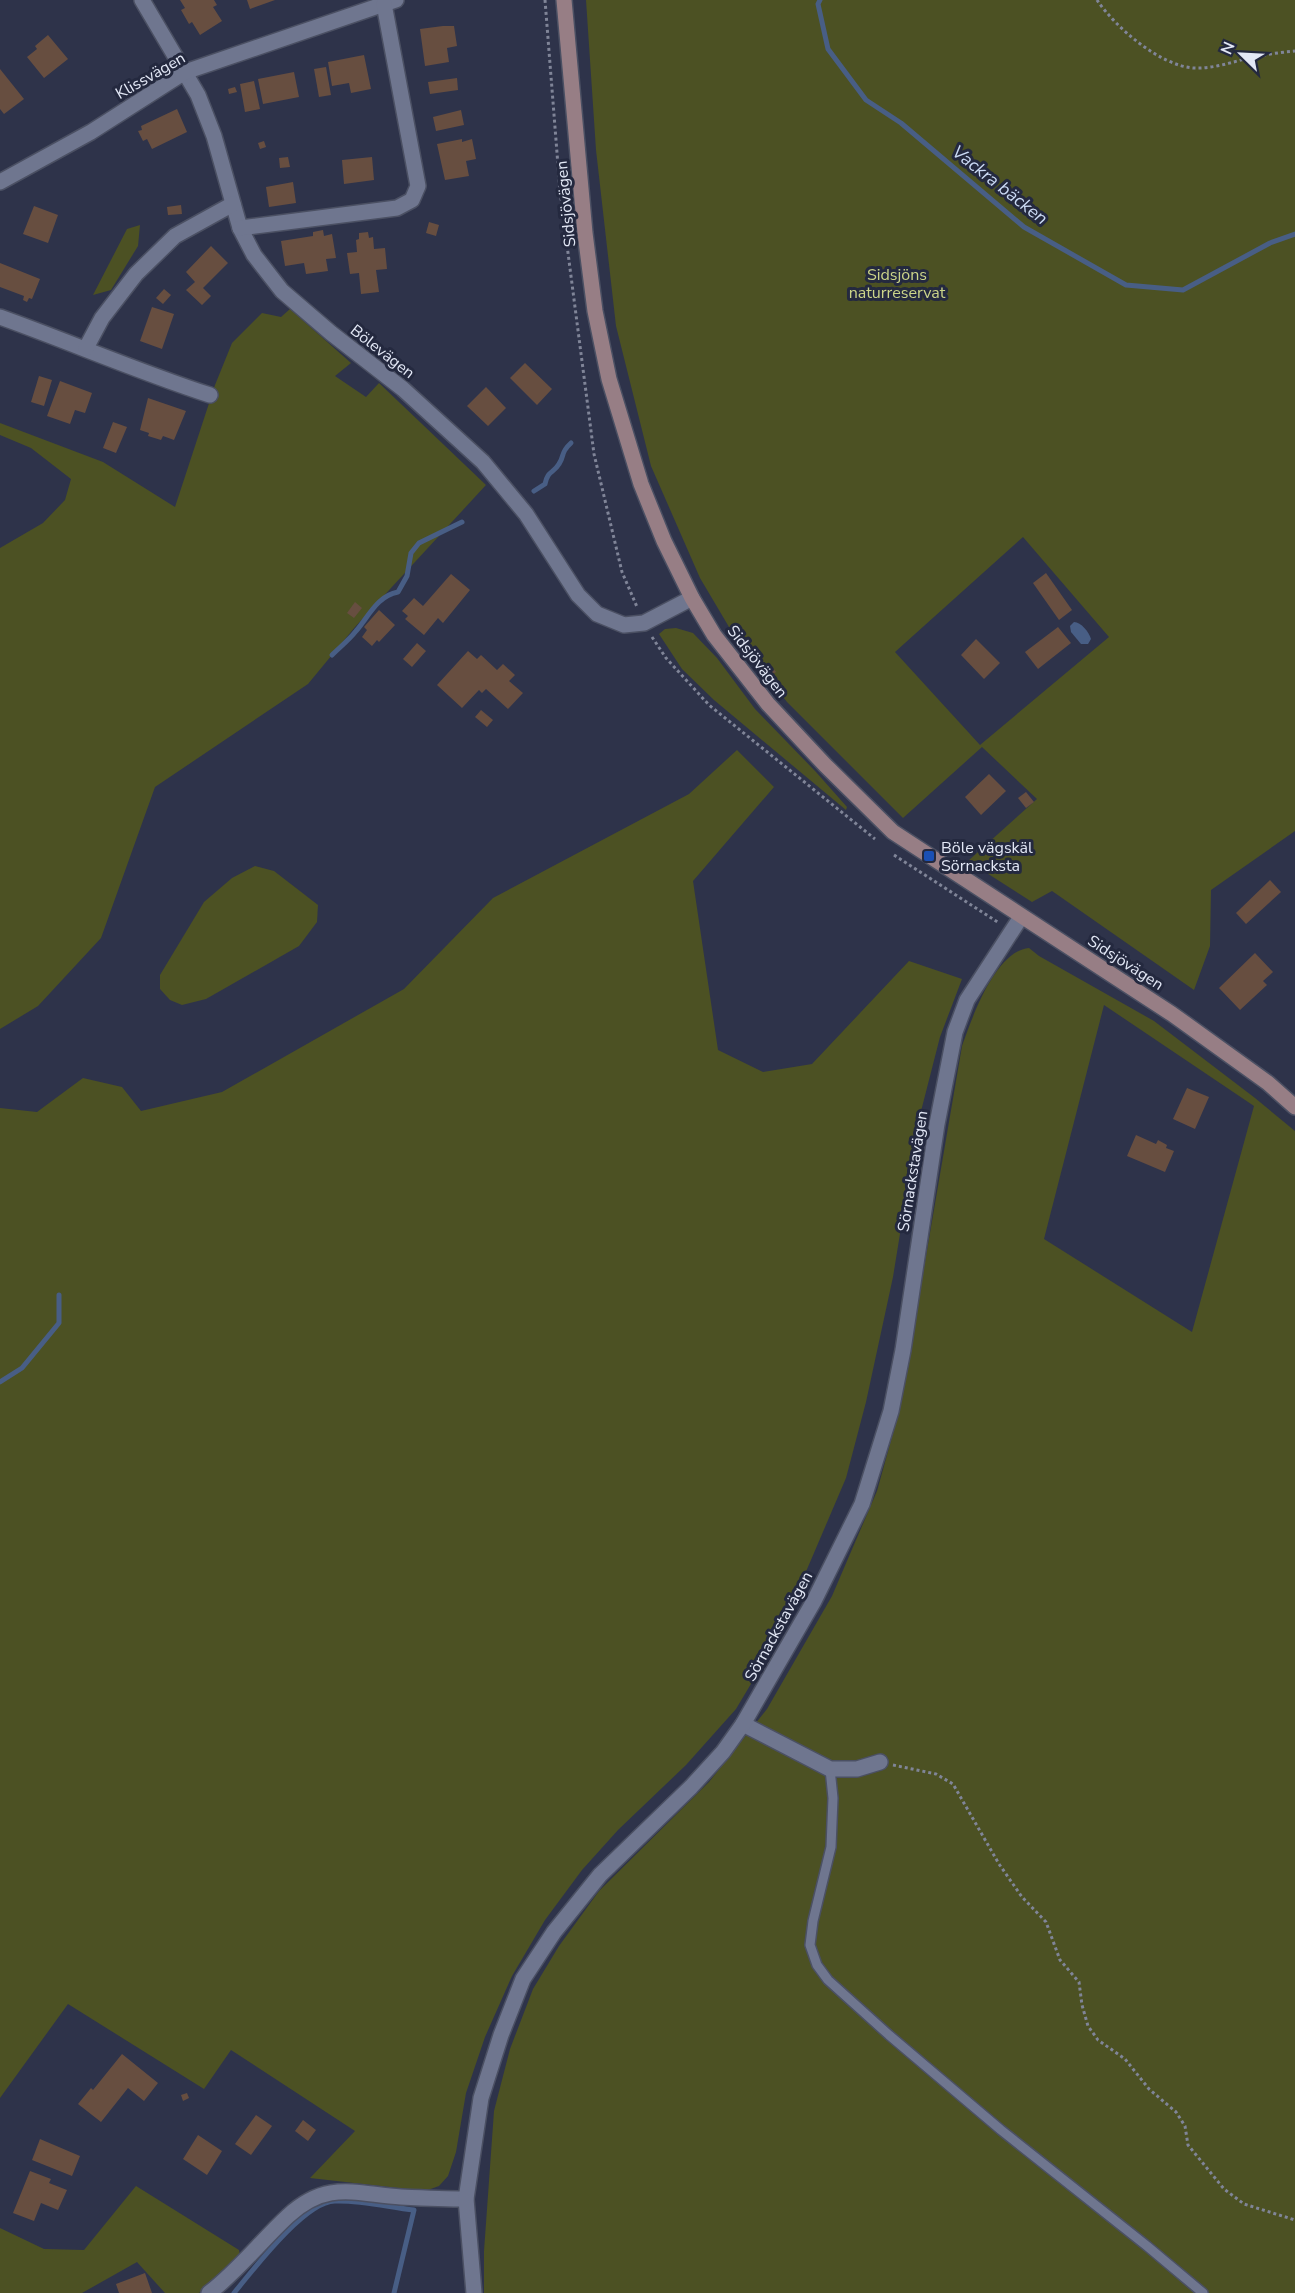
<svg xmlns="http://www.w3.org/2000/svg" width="1295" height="2293" font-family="'Nunito Sans',sans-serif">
  <rect width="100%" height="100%" fill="#2e334a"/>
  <g fill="#4c5123" fill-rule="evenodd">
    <path d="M 586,0 L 1295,0 L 1295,831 L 1211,890 L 1210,946 L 1194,990 L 1052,891 L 1032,902 L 968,861 L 1037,799 L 982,747 L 903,818 L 787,702 L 729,627 L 700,578 L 651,466 L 616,326 L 596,150 ZM 1023,537 L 1109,637 L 980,745 L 895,652 Z"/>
    <path d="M 140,225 L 138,246 L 111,290 L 93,295 L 127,229 Z"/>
    <path d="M 290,309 L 351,363 L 335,376 L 366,397 L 379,383 L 486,485 L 355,627 L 308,684 L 155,787 L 101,938 L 38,1006 L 0,1029 L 0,548 L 43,523 L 65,500 L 71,479 L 31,448 L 0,435 L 0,423 L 103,462 L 175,507 L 215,385 L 232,343 L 262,313 L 281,317 Z"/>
    <path d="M 676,628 L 693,633 L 717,658 L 755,709 L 816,772 L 847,807 L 846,810 L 714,700 L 682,669 L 659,634 L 665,629 Z"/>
    <path d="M 737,750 L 774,787 L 693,881 L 718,1050 L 763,1072 L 812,1064 L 909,961 L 962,979 L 940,1037 L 918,1123 L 893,1277 L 866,1402 L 846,1478 L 799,1588 L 764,1662 L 736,1709 L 686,1765 L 618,1830 L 582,1870 L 545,1920 L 512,1976 L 485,2037 L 466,2093 L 456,2152 L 448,2176 L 439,2186 L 425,2191 L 310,2178 L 355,2131 L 231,2050 L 204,2089 L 68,2004 L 0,2098 L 0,1108 L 37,1112 L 83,1078 L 122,1087 L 141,1111 L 222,1092 L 404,989 L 493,898 L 689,794 Z"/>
    <path d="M 255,866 L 274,871 L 318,905 L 317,922 L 299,946 L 206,999 L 182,1005 L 170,1000 L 160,989 L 160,975 L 204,902 L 232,878 Z"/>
    <path d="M 1029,948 L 1039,956 L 1154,1021 L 1255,1098 L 1295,1131 L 1295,2293 L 484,2293 L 484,2251 L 494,2111 L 510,2049 L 533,1989 L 559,1946 L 599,1891 L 709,1782 L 767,1709 L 832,1596 L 877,1491 L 900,1408 L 962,1046 C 972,1018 995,951 1029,948 ZM 1104,1005 L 1254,1106 L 1192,1332 L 1044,1239 Z"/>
    <path d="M 136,2186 L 239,2250 L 240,2256 L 199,2293 L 165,2293 L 137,2262 L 82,2293 L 0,2293 L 0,2228 L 44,2249 L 84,2250 Z"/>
  </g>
  <path fill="#485e85" d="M 1074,622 C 1081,622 1089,632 1091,639 L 1088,644 L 1081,644 L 1071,632 L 1070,626 Z"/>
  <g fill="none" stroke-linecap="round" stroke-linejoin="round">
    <g stroke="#485e85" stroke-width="5">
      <path d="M 820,0 L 818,4 L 828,49 L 866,100 L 901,123 L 1024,227 L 1126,285 L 1183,290 L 1270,243 L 1295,234"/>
      <path d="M 534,491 L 545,484 C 548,470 553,474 559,464 C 565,455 560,453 571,443"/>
      <path d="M 332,655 C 340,647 349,640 356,631 C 369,616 377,596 398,592 L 407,576 L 411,553 L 419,543 L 462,522"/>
      <path d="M 0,1382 L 22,1368 L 59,1323 L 59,1295"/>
      <path d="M 234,2293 C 253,2270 305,2201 335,2201 C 361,2200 388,2207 414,2210 L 394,2293"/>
    </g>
  </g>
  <g fill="#674e40">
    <path d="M 180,0 L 214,0 L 217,5 L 213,7 L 222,21 L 200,35 L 192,22 L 189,24 L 181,10 L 185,8 Z"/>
    <path d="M 247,0 L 275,0 L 250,9 Z"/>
    <path d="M 443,26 L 454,26 L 457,46 L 447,48 L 449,62 L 425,66 L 420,29 Z"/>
    <path d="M 48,35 L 68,59 L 44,78 L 27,57 L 37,49 L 35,46 Z"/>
    <path d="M 364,55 L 371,89 L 351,93 L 349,83 L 332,86 L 328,62 Z"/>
    <path d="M 326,67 L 331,95 L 319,97 L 314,69 Z"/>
    <path d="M 0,69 L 24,99 L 4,114 L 0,109 Z"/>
    <path d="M 294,72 L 299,97 L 263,104 L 258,79 Z"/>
    <path d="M 457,78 L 458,90 L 430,94 L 428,82 Z"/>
    <path d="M 254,81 L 260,109 L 245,112 L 240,84 Z"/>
    <path d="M 235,87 L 237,92 L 229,94 L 228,89 Z"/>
    <path d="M 177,109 L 187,132 L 152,149 L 147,139 L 143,141 L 138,131 L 142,130 L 141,126 Z"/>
    <path d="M 461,110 L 464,125 L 436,131 L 433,117 Z"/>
    <path d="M 462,139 L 462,142 L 472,139 L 476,159 L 466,161 L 469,176 L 445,180 L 437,144 Z"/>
    <path d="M 264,141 L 266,147 L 260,149 L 258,143 Z"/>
    <path d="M 288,157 L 290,167 L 280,168 L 279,158 Z"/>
    <path d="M 372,157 L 374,180 L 344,184 L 342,160 Z"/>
    <path d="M 293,182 L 296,203 L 269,207 L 266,187 Z"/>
    <path d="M 181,205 L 182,214 L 168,215 L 167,207 Z"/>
    <path d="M 34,206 L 58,215 L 48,243 L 23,234 Z"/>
    <path d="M 429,222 L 439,225 L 436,236 L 426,233 Z"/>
    <path d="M 323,230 L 324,236 L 332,234 L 336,258 L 326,259 L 328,271 L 306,274 L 304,263 L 285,266 L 281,241 L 313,236 L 313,232 Z"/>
    <path d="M 368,232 L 369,238 L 373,237 L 374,249 L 385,248 L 387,269 L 376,270 L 379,292 L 361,294 L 359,273 L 350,274 L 347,253 L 357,252 L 356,240 L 359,239 L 359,233 Z"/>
    <path d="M 211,246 L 228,263 L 203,288 L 211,296 L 202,305 L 186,290 L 195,282 L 186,272 Z"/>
    <path d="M 0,263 L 40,279 L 32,299 L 29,298 L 27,302 L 23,300 L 24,296 L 0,287 Z"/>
    <path d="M 164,289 L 171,295 L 163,304 L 156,298 Z"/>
    <path d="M 152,307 L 174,314 L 162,349 L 140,341 Z"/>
    <path d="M 525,363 L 552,389 L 537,405 L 510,378 Z"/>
    <path d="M 39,376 L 52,380 L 44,406 L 31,402 Z"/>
    <path d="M 60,381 L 92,393 L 85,413 L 75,410 L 70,424 L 47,416 Z"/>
    <path d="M 486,387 L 506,408 L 488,426 L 467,406 Z"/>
    <path d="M 148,398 L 186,411 L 174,440 L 163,436 L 161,440 L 148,436 L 149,433 L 140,430 Z"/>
    <path d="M 113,422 L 127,427 L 116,453 L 103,448 Z"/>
    <path d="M 1046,573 L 1072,610 L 1059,620 L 1033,583 Z"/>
    <path d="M 451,574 L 470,590 L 443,623 L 438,618 L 424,635 L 405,619 L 408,616 L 402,611 L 414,598 L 423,606 Z"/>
    <path d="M 355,602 L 362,608 L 354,618 L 347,613 Z"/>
    <path d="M 379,610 L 395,625 L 379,642 L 377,640 L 372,646 L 362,637 L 367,630 L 364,627 Z"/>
    <path d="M 1058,627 L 1071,643 L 1038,669 L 1025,652 Z"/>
    <path d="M 976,639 L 1000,663 L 984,679 L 961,655 Z"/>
    <path d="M 417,643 L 426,651 L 412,667 L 403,659 Z"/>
    <path d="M 468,651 L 477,659 L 481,655 L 497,670 L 503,664 L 515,675 L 509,681 L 523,693 L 508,709 L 486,689 L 482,693 L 479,690 L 462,708 L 437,685 Z"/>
    <path d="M 770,665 L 776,672 L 773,674 L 767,667 Z"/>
    <path d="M 481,710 L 493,720 L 487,727 L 475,717 Z"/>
    <path d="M 989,774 L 1006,791 L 981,815 L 965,797 Z"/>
    <path d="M 1026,792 L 1034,802 L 1026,808 L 1018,798 Z"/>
    <path d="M 1270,880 L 1281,892 L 1246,924 L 1236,913 Z"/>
    <path d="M 1255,953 L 1273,972 L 1263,981 L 1267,985 L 1240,1010 L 1219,988 Z"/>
    <path d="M 1187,1088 L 1209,1097 L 1195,1129 L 1173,1119 Z"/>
    <path d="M 1136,1135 L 1156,1144 L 1158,1140 L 1167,1145 L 1166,1148 L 1174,1151 L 1165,1172 L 1127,1156 Z"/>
    <path d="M 122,2054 L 158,2083 L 144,2101 L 128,2088 L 101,2122 L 78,2104 L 91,2088 L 93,2090 Z"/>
    <path d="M 187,2093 L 189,2098 L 183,2101 L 181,2095 Z"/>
    <path d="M 256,2115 L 272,2126 L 251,2155 L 235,2144 Z"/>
    <path d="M 303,2120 L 316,2130 L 308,2141 L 295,2131 Z"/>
    <path d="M 198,2135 L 222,2151 L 207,2175 L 183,2159 Z"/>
    <path d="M 40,2139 L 80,2156 L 72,2176 L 32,2160 Z"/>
    <path d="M 30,2171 L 51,2179 L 49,2183 L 67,2190 L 58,2210 L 41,2203 L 34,2221 L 13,2213 Z"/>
    <path d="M 145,2273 L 152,2293 L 119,2293 L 116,2284 Z"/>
  </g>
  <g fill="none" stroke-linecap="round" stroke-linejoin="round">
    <defs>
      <path id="lane" d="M 830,1769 L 833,1798 L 831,1847 L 813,1921 L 810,1945 L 817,1965 L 828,1980 L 889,2035 L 1001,2130 L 1147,2246 L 1203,2293"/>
      <g id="street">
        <path d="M 142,0 L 198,95 L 214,136 L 240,228 L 254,255 L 282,291 L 331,333 L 403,389 L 483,462 L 526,514 L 578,595 L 597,614 L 624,625 L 644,623 L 692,598"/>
        <path d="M 0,182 L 91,132 L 185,72 L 396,0"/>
        <path d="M 240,228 L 397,208 L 412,200 L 418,186 L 384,4"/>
        <path d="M 0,317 C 70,342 139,372 210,395"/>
        <path d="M 86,348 L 102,318 L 136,274 L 175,236 L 233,204"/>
        <path d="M 743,1724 L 830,1769 L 857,1769 L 880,1762"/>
        <path d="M 209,2293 C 238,2271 261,2241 288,2216 C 327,2180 355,2194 401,2197 C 422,2198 444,2199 466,2199"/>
        <path d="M 474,2293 L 466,2199 L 481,2098 L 501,2035 L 523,1979 L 554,1932 L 600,1875 L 691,1787 L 723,1752 L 743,1724 L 814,1601 L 862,1504 L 891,1411 L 903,1350 L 937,1124 L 955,1032 L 967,1000 L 1021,917"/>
      </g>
      <path id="secondary" d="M 564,0 L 585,233 L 595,311 L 609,379 L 641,484 L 664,541 L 692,598 L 714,635 L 768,704 L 825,765 L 893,832 L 1172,1014 L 1268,1083 L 1295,1107"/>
    </defs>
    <use href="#lane" stroke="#4b5063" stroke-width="12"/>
    <use href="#street" stroke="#4b5063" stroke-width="18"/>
    <use href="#secondary" stroke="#4b5063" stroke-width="18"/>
    <g stroke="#808598" stroke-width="3" stroke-dasharray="3 3" stroke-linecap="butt">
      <path d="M 545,0 L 560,191 L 594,454 L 622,572 L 637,607"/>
      <path d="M 1097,0 C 1115,27 1160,66 1194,68 C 1216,69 1237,60 1258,56 C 1270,54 1283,52 1295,51"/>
      <path d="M 652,637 L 666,658 L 709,705 L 875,839"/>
      <path d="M 894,855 L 999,923"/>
      <path d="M 893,1765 L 936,1774 L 953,1784 L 999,1864 L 1022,1897 L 1046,1922 L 1060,1960 L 1079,1982 L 1082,2005 L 1088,2026 L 1098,2040 L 1125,2059 L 1149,2089 L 1176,2112 L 1185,2126 L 1188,2145 L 1224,2189 L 1244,2204 L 1295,2220"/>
    </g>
    <use href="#lane" stroke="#6f768f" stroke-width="9"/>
    <use href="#street" stroke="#6f768f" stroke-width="15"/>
    <use href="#secondary" stroke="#977e85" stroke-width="15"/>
  </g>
  <rect fill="#1a4fb4" stroke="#24293f" stroke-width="2" x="923" y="850" width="12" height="12" rx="3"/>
  <g text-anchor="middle" stroke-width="6" stroke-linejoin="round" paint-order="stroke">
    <g font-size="16" fill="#e3e8f6" stroke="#24293f">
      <text transform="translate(150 75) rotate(-30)" y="6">Klissvägen</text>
      <text transform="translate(565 204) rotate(-96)" y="6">Sidsjövägen</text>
      <text transform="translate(383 351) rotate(38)" y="6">Bölevägen</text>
      <text transform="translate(758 661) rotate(52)" y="6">Sidsjövägen</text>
      <text transform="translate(1126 962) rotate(33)" y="6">Sidsjövägen</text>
      <text transform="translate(912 1171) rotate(-81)" y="6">Sörnackstavägen</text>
      <text transform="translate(778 1626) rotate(-61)" y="6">Sörnackstavägen</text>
    </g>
    <g font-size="16" fill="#ccd589" stroke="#24293f">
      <text x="897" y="280">Sidsjöns<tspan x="897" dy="18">naturreservat</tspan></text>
    </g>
    <g font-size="16" fill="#e3e8f6" stroke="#24293f" text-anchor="start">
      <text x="941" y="853">Böle vägskäl<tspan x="941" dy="18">Sörnacksta</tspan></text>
    </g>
    <g font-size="18" font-style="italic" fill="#cbdaf4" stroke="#24293f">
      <text transform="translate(1000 185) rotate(38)" y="6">Vackra bäcken</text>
    </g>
  </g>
  <g transform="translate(1241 54) rotate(294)" stroke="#24293f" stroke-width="4.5" paint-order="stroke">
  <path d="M0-4.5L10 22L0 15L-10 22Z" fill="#e3e8f6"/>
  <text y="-9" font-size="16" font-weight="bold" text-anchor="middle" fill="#e3e8f6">N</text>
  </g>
</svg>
